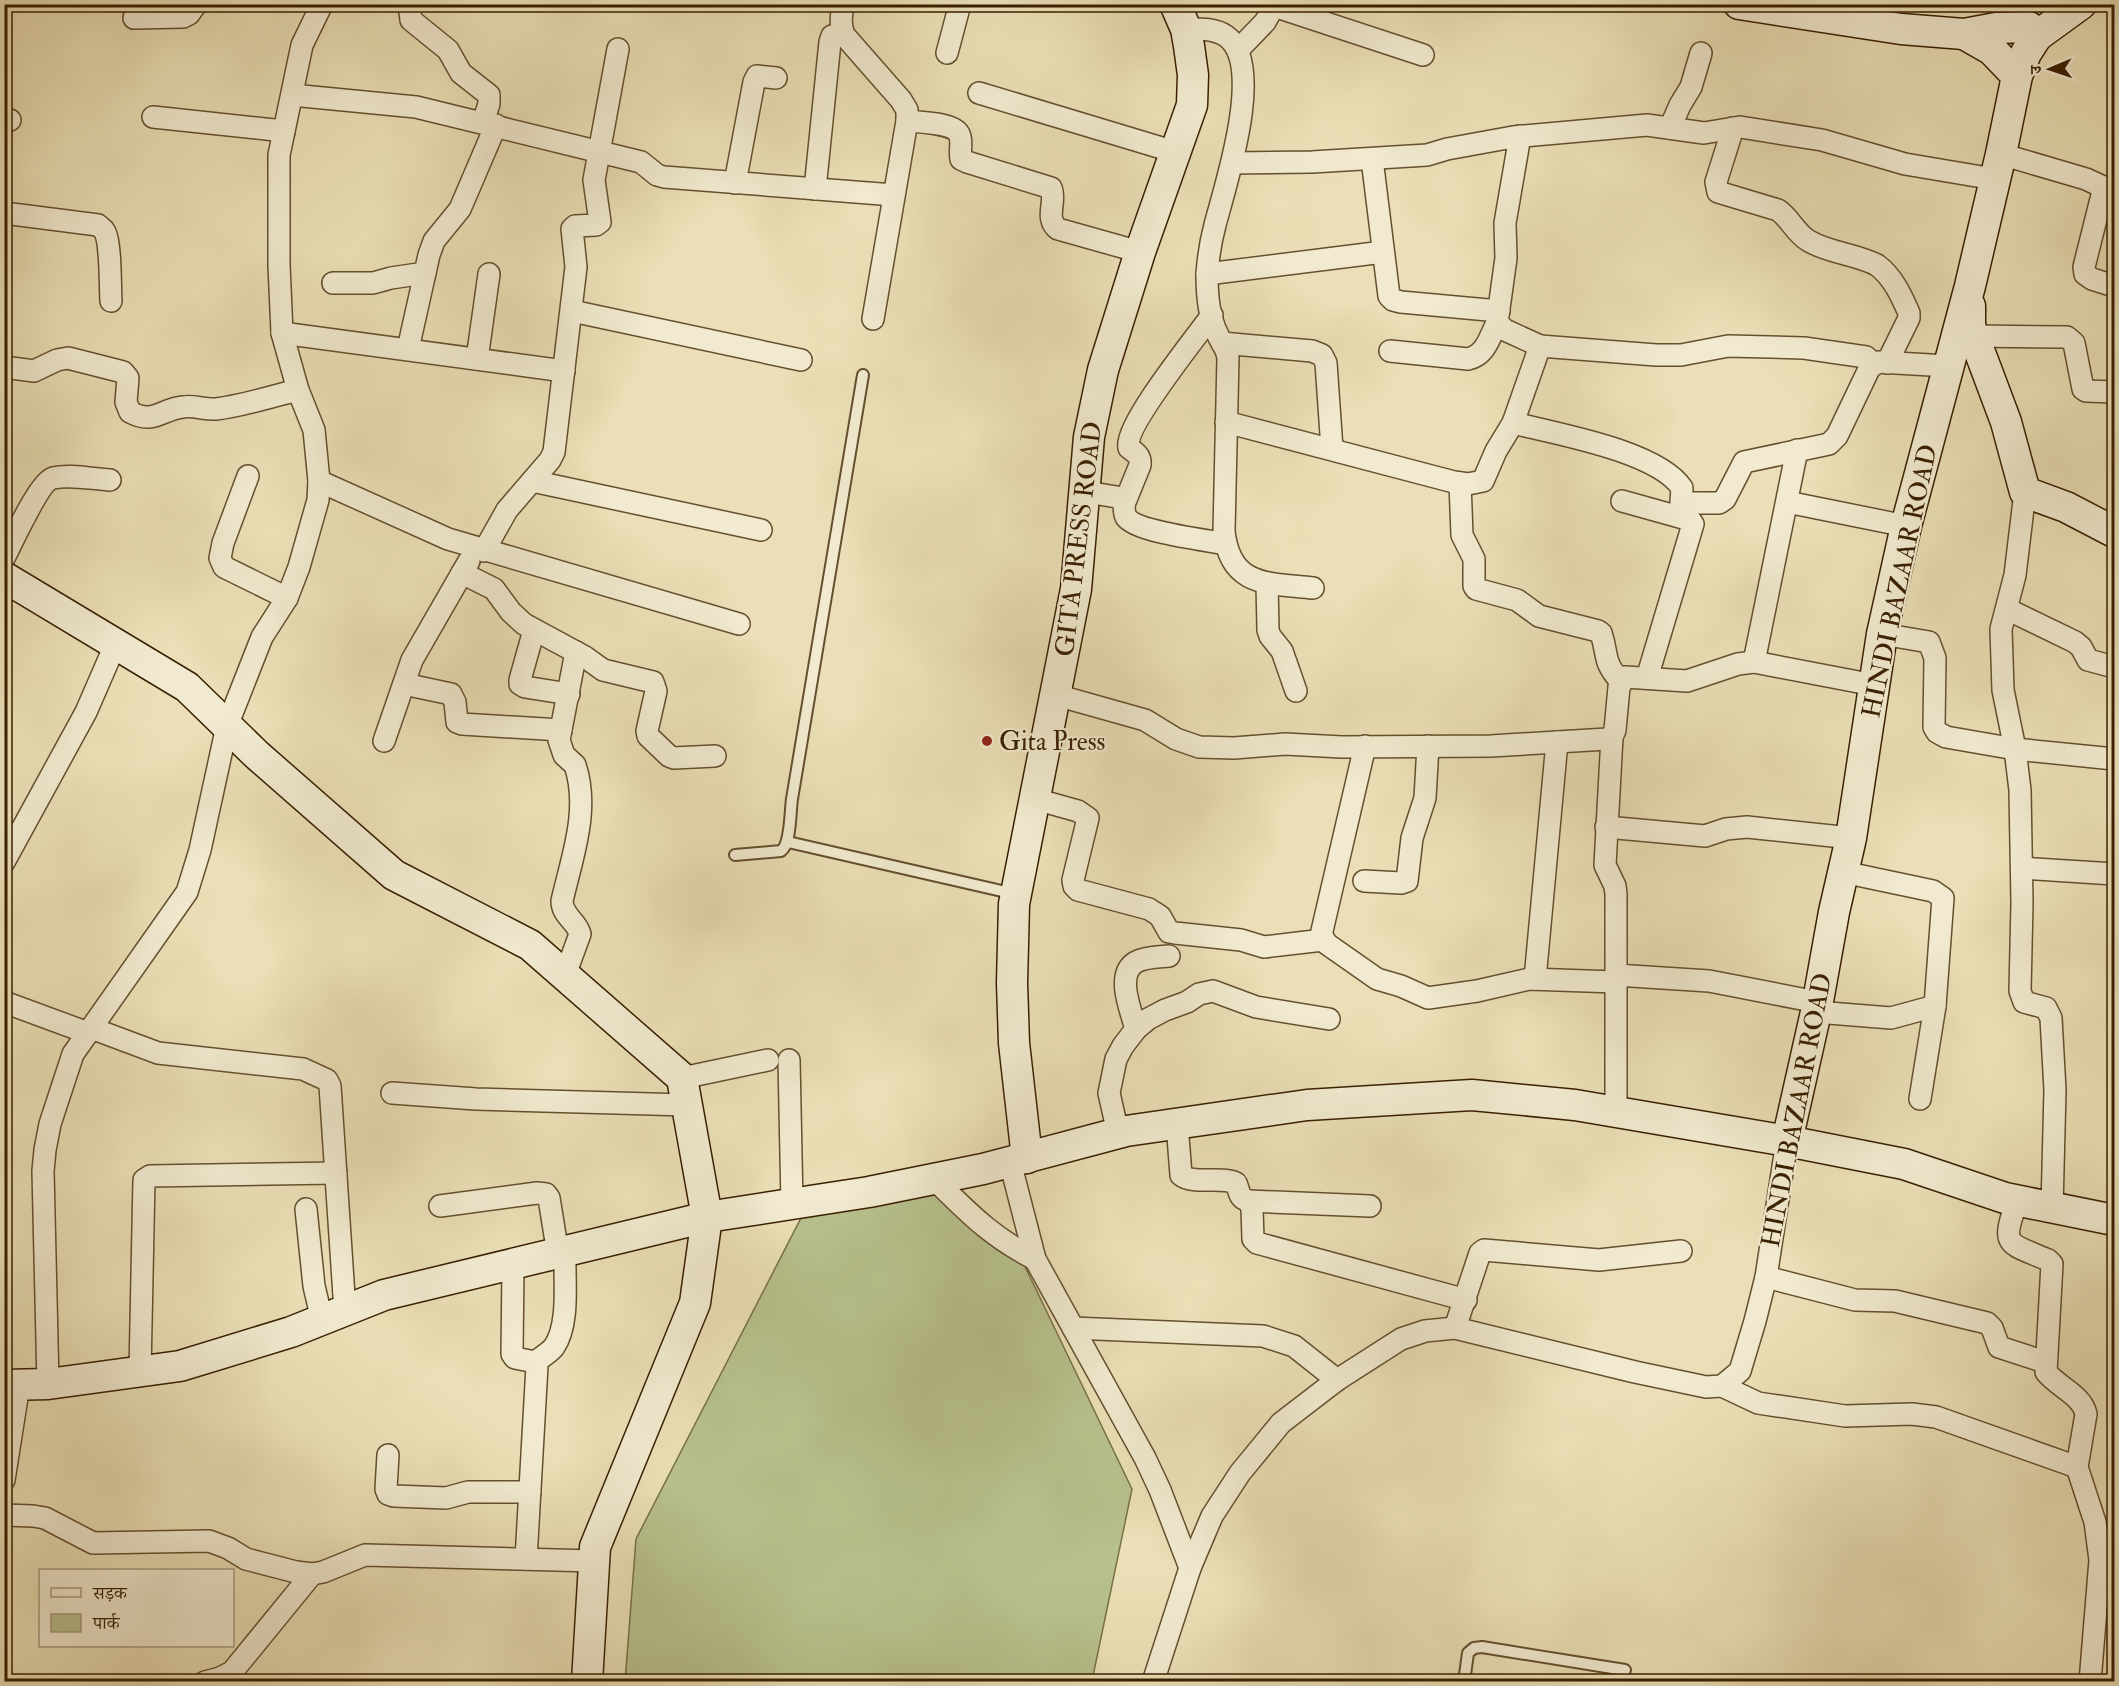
<svg xmlns="http://www.w3.org/2000/svg" width="2119" height="1686" font-family="'IM FELL Double Pica','Noto Serif Devanagari',serif">
  <rect width="100%" height="100%" fill="#eadfb6"/>
  <filter id="stains"><feTurbulence type="fractalNoise" baseFrequency=".00333" numOctaves="4"/><feColorMatrix values="0 0 0 0 .2 0 0 0 0 .09 0 0 0 0 .02 0 0 0 .5 -.17"/></filter>
  <radialGradient id="worn" r=".72"><stop offset=".6" stop-color="#630" stop-opacity="0"/><stop offset="1" stop-color="#630" stop-opacity=".3"/></radialGradient>
  <path fill="#b7c18d" stroke="#787047" stroke-width="1.5" d="M 930,1190 L 1018,1252 L 1132,1489 L 1092,1681 L 625,1682 L 636,1539 L 801,1218 Z"/>
  <g fill="none" stroke-linecap="round" stroke-linejoin="round">
    <defs>
      <g id="lane">
        <path d="M 788,842 L 1015,894"/>
        <path d="M 735,855 L 781,851 C 791,844 790,812 792,799 L 863,375"/>
        <path d="M 1464,1682 L 1468,1653 L 1474,1648 L 1482,1647 L 1625,1670"/>
      </g>
      <g id="street">
        <path d="M 409,4 L 411,20 L 448,50 L 461,73 L 489,95 L 489,104 L 483,122"/>
        <path d="M 843,4 C 841,16 840,25 844,35 L 901,100 L 907,110 L 907,121 L 873,319"/>
        <path d="M 1274,6 L 1423,55"/>
        <path d="M 134,18 L 183,17 L 189,14 L 196,4"/>
        <path d="M 1186,29 C 1199,29 1214,28 1226,36 C 1266,64 1225,186 1215,225 C 1211,240 1208,259 1207,275 C 1207,293 1209,317 1217,333 C 1221,343 1227,348 1228,358 L 1224,531 C 1230,587 1267,583 1313,588"/>
        <path d="M 1238,50 L 1265,22 L 1275,4"/>
        <path d="M 947,53 L 960,4"/>
        <path d="M 979,93 L 1175,152"/>
        <path d="M 292,95 L 416,107 L 641,162 L 657,175 L 664,177 L 894,195"/>
        <path d="M 153,117 L 284,131"/>
        <path d="M 4,119 L 10,120"/>
        <path d="M 907,121 C 919,122 953,123 959,134 C 963,141 959,151 961,159 L 967,162 L 1051,188 C 1057,202 1044,218 1058,229 L 1140,252"/>
        <path d="M 1670,128 L 1680,105 L 1691,87 L 1701,53"/>
        <path d="M 1733,128 L 1716,182 L 1718,192 L 1778,210 C 1790,218 1796,234 1809,241 C 1829,253 1856,254 1877,265 C 1893,277 1901,295 1909,313 L 1909,318 L 1887,363"/>
        <path d="M 2001,154 L 2086,179 L 2114,192"/>
        <path d="M 1372,159 L 1389,296 L 1393,300 L 1401,302 L 1499,311"/>
        <path d="M 1232,163 L 1312,162 L 1427,155 L 1447,149 L 1513,137 L 1647,125 L 1704,133 L 1740,127 L 1822,140 L 1905,164 L 1994,179"/>
        <path d="M 735,183 L 754,82 L 757,76 L 776,78"/>
        <path d="M 2104,187 L 2084,267 L 2085,274 L 2092,279 L 2114,286"/>
        <path d="M 815,189 L 830,42 L 832,36 L 843,32"/>
        <path d="M 4,213 L 98,225 C 101,228 103,228 105,232 C 111,244 110,286 111,301"/>
        <path d="M 1207,274 L 1383,252"/>
        <path d="M 333,283 L 373,283 L 391,278 L 425,273"/>
        <path d="M 572,311 L 801,360"/>
        <path d="M 282,333 L 564,371"/>
        <path d="M 1973,336 L 2067,337 L 2074,343 L 2083,389 L 2086,391 L 2114,392"/>
        <path d="M 1222,343 L 1312,351 L 1322,355 L 1326,363 L 1332,449"/>
        <path d="M 1540,346 L 1656,355 L 1681,355 L 1728,346 L 1804,348 L 1866,357 L 1874,364"/>
        <path d="M 408,349 L 429,255 L 434,241 L 460,209 L 496,125"/>
        <path d="M 1390,351 L 1468,359 C 1486,355 1489,338 1497,323"/>
        <path d="M 477,359 L 489,274"/>
        <path d="M 4,367 L 34,371 L 57,360 L 68,358 L 123,372 L 128,378 L 126,402 L 130,412 C 154,425 161,409 183,407 C 194,405 205,410 216,409 C 243,406 272,396 298,390"/>
        <path d="M 1226,422 L 1454,482 L 1468,484 L 1483,481 L 1496,451 L 1513,423 L 1540,346 L 1505,330 L 1497,323 L 1506,258 L 1505,223 L 1520,136"/>
        <path d="M 1513,423 C 1557,434 1657,451 1682,488 L 1680,516"/>
        <path d="M 248,476 L 223,543 L 220,558 L 224,567 L 287,598"/>
        <path d="M 319,481 L 448,539 L 739,624"/>
        <path d="M 532,481 L 761,530"/>
        <path d="M 1460,483 L 1462,535 L 1474,559 L 1474,586 L 1476,589 L 1517,600 L 1539,616 L 1598,631 L 1601,633 C 1609,658 1602,660 1621,682"/>
        <path d="M 1086,492 L 1123,498 C 1125,504 1123,511 1126,517 C 1136,532 1206,540 1226,544"/>
        <path d="M 2025,492 L 2015,575 L 2001,629 L 2003,690 L 2015,749 L 2020,790 L 2022,903 L 2020,991 L 2024,1002 L 2046,1008 L 2051,1018 L 2055,1090 L 2052,1208"/>
        <path d="M 1622,501 L 1690,520 L 1693,524 L 1647,678"/>
        <path d="M 1125,502 L 1140,465 C 1141,456 1136,453 1129,448 C 1123,427 1197,336 1212,315"/>
        <path d="M 1787,502 L 1906,526"/>
        <path d="M 1682,503 L 1719,503 L 1725,499 L 1744,462 L 1829,444 L 1837,436 L 1870,367 L 1879,362 L 1948,366"/>
        <path d="M 484,551 L 507,510 L 550,460 L 554,452 L 576,267 L 572,229 L 575,226 L 596,225 L 600,222 L 594,180 L 618,49"/>
        <path d="M 4,558 C 12,543 39,482 53,478 C 70,474 92,479 110,480"/>
        <path d="M 462,573 L 494,589 L 511,612 L 524,624 L 585,657 L 603,670 L 653,682 L 656,691 L 647,731 L 648,736 L 669,756 L 674,758 L 715,756"/>
        <path d="M 1267,583 L 1268,630 L 1270,636 L 1282,651 L 1296,691"/>
        <path d="M 2007,609 L 2075,642 L 2081,647 L 2088,660 L 2114,667"/>
        <path d="M 534,630 L 520,680 L 520,684 L 525,687 L 569,694"/>
        <path d="M 1882,634 L 1929,642 L 1935,658 L 1934,727 L 1937,732 L 1946,737 L 2015,749 L 2114,759"/>
        <path d="M 1754,662 L 1797,450"/>
        <path d="M 404,684 L 451,694 L 455,702 L 457,722 L 462,724 L 561,730"/>
        <path d="M 1056,695 L 1145,720 L 1176,739 L 1199,747 L 1234,748 L 1285,744 L 1342,747 L 1491,746 L 1607,739 L 1612,737 L 1615,730 L 1619,687 L 1625,677 L 1687,681 L 1738,664 L 1754,662 L 1874,685"/>
        <path d="M 1612,737 L 1605,865 L 1615,886 L 1616,894 L 1616,1113"/>
        <path d="M 384,741 L 412,660 L 469,561"/>
        <path d="M 1365,746 L 1322,931 L 1322,936 L 1327,944 L 1377,979 L 1401,986 L 1428,998 L 1477,991 L 1529,979 L 1616,982"/>
        <path d="M 1035,799 L 1078,811 L 1088,818 L 1073,880 L 1074,886 L 1078,890 L 1149,909 L 1160,916 L 1169,932 L 1175,933 L 1241,940 L 1264,947 L 1323,940"/>
        <path d="M 1606,827 L 1705,836 L 1726,829 L 1747,827 L 1851,838"/>
        <path d="M 4,862 L 86,712 L 116,643"/>
        <path d="M 2022,868 L 2114,874"/>
        <path d="M 1364,881 L 1401,883 L 1407,881 L 1412,838 L 1425,798 L 1428,746"/>
        <path d="M 565,975 L 580,934 C 577,921 562,916 562,901 C 572,857 590,810 575,765 L 564,755 L 559,740 L 576,652"/>
        <path d="M 1616,975 L 1709,981 L 1817,1002"/>
        <path d="M 1535,979 L 1557,742"/>
        <path d="M 4,1002 L 88,1033"/>
        <path d="M 1816,1012 L 1891,1018 L 1935,1006 L 1943,898 L 1933,891 L 1843,872"/>
        <path d="M 91,1028 L 158,1053 L 303,1069 L 327,1080 L 330,1086 L 345,1311"/>
        <path d="M 1136,1029 C 1131,1011 1115,974 1136,962 C 1145,957 1160,957 1169,956"/>
        <path d="M 789,1060 L 792,1204"/>
        <path d="M 682,1078 L 768,1060"/>
        <path d="M 392,1093 L 476,1099 L 687,1105"/>
        <path d="M 1920,1099 L 1935,1006"/>
        <path d="M 1177,1124 L 1181,1175 C 1193,1185 1220,1176 1236,1183 C 1240,1192 1238,1198 1249,1201 L 1252,1209 L 1253,1239 L 1257,1243 L 1466,1300"/>
        <path d="M 1118,1133 L 1109,1093 L 1116,1059 L 1123,1046 L 1136,1029 L 1148,1019 L 1165,1010 L 1187,1002 L 1199,994 L 1213,991 L 1256,1007 L 1329,1019"/>
        <path d="M 1010,1162 L 1035,1259 L 1145,1458 L 1160,1490 L 1190,1568"/>
        <path d="M 934,1179 C 968,1212 991,1237 1035,1259"/>
        <path d="M 1249,1201 L 1370,1206"/>
        <path d="M 2017,1201 C 2001,1247 2006,1242 2048,1260 L 2052,1264 L 2046,1372 C 2058,1387 2082,1395 2086,1414 L 2077,1467 L 2095,1522 L 2100,1560 L 2090,1682"/>
        <path d="M 440,1206 L 537,1193 L 546,1194 L 549,1198 L 558,1254"/>
        <path d="M 306,1209 L 314,1286 L 322,1320"/>
        <path d="M 513,1266 L 512,1354 L 515,1358 L 535,1362 L 537,1366 L 526,1559"/>
        <path d="M 1766,1277 L 1855,1300 L 1895,1301 L 1987,1323 L 1992,1328 L 1999,1347 L 2045,1362"/>
        <path d="M 1073,1328 L 1263,1336 L 1294,1346 L 1337,1380"/>
        <path d="M 1455,1328 L 1480,1253 L 1484,1250 L 1599,1260 L 1681,1251"/>
        <path d="M 535,1362 C 542,1357 549,1353 554,1347 C 570,1324 564,1280 565,1253"/>
        <path d="M 140,1371 L 144,1180 L 150,1176 L 336,1173"/>
        <path d="M 48,1384 L 43,1171 L 45,1150 L 50,1124 L 73,1054 L 187,892 L 200,850 L 227,726 L 262,637 L 287,598 L 299,567 L 318,500 L 319,481 L 314,430 L 298,390 L 282,333 L 279,265 L 279,155 L 302,45 L 322,4"/>
        <path d="M 1722,1386 L 1758,1403 L 1845,1416 L 1912,1414 L 1936,1417 L 2077,1467"/>
        <path d="M 388,1455 L 386,1489 L 388,1494 L 394,1496 L 446,1498 L 468,1492 L 530,1492"/>
        <path d="M 4,1480 L 19,1385"/>
        <path d="M 4,1515 L 33,1516 L 45,1518 L 93,1543 L 209,1541 L 228,1548 L 246,1559 L 296,1572 L 312,1574 L 323,1572 L 365,1555 L 594,1561"/>
        <path d="M 205,1682 L 220,1678 L 232,1672 L 312,1574"/>
        <path d="M 1153,1682 L 1190,1568 L 1212,1516 L 1240,1473 L 1281,1423 L 1337,1380 L 1401,1339 L 1425,1331 L 1455,1328 L 1635,1372 L 1706,1387 L 1722,1386 L 1740,1371 L 1755,1321 L 1766,1277 L 1787,1141"/>
      </g>
      <g id="secondary">
        <path d="M 1739,4 L 1901,29 L 1964,34"/>
        <path d="M 2037,36 L 2081,4"/>
        <path d="M 1970,306 L 1970,326 L 2006,422 L 2025,492 L 2066,507 L 2114,532"/>
        <path d="M 4,577 L 187,687 L 257,755 L 394,875 L 530,945 L 682,1078 L 707,1217 L 695,1303 L 595,1547 L 587,1682"/>
        <path d="M 1787,1141 L 1816,1012 L 1834,912 L 1851,838 L 1882,634 L 1906,526 L 1970,286 L 2001,154 L 2017,76 L 2026,53 L 2037,36 L 2029,27 L 1996,28 L 1964,34 L 1992,50 L 2017,76"/>
        <path d="M 1027,1158 L 1014,1043 L 1012,983 L 1014,904 L 1076,589 L 1089,437 L 1103,370 L 1140,252 L 1192,105 L 1193,75 L 1189,46 L 1186,29 L 1175,4"/>
        <path d="M 4,1385 L 48,1384 L 180,1366 L 291,1332 L 384,1295 L 707,1217 L 869,1192 L 983,1169 L 1126,1131 L 1307,1105 L 1472,1095 L 1575,1105 L 1787,1141 L 1904,1164 L 2005,1198 L 2114,1220"/>
      </g>
    </defs>
    <use href="#lane" stroke="#654f2e" stroke-width="14"/>
    <use href="#street" stroke="#654f2e" stroke-width="24"/>
    <use href="#secondary" stroke="#391f01" stroke-width="33"/>
    <use href="#lane" stroke="#f1ead0" stroke-width="10"/>
    <use href="#street" stroke="#f1ead0" stroke-width="21"/>
    <use href="#secondary" stroke="#f1ead0" stroke-width="30"/>
  </g>
  <circle fill="#8f2418" stroke="#f1ead0" stroke-width="2" cx="987" cy="741" r="6"/>
  <g text-anchor="middle" stroke-width="4.5" stroke-linejoin="round" paint-order="stroke">
    <g font-size="26" fill="#391f01" stroke="#f1ead0">
      <text transform="translate(1078 539) rotate(-83)" y="9">GITA PRESS ROAD</text>
      <text transform="translate(1899 581) rotate(-78)" y="9">HINDI BAZAAR ROAD</text>
      <text transform="translate(1796 1110) rotate(-79)" y="9">HINDI BAZAAR ROAD</text>
    </g>
    <g font-size="26" fill="#391f01" stroke="#f1ead0" text-anchor="start">
      <text x="999" y="750">Gita Press</text>
    </g>
  </g>
  <rect width="2119" height="1686" fill="none" stroke="#eadfb6" stroke-width="24"/>
  <rect x="6" y="6" width="2107" height="1674" fill="none" stroke="#391f01" stroke-width="3"/>
  <rect x="12" y="12" width="2095" height="1662" fill="none" stroke="#391f01" stroke-width="1.5"/>
  <rect x="39" y="1569" width="195" height="78" fill="#f1ead0" stroke="#a7997d" stroke-width="1.5"/>
  <rect x="51" y="1588" width="30" height="9" fill="#f1ead0" stroke="#a7997d" stroke-width="1.5"/>
  <text x="93" y="1599" font-size="18" fill="#391f01">सड़क</text>
  <rect x="51" y="1614" width="30" height="18" fill="#b7c18d" stroke="#a7997d" stroke-width="1.5"/>
  <text x="93" y="1629" font-size="18" fill="#391f01">पार्क</text>
  <g transform="translate(2050 69) rotate(268)" stroke="#f1ead0" stroke-width="4.5" paint-order="stroke">
  <path d="M0-4.5L10 22L0 15L-10 22Z" fill="#391f01"/>
  <text y="-9" font-size="16" font-weight="bold" text-anchor="middle" fill="#391f01">उ</text>
  </g>
  <rect width="100%" height="100%" filter="url(#stains)"/>
  <rect width="100%" height="100%" fill="url(#worn)"/>
</svg>
